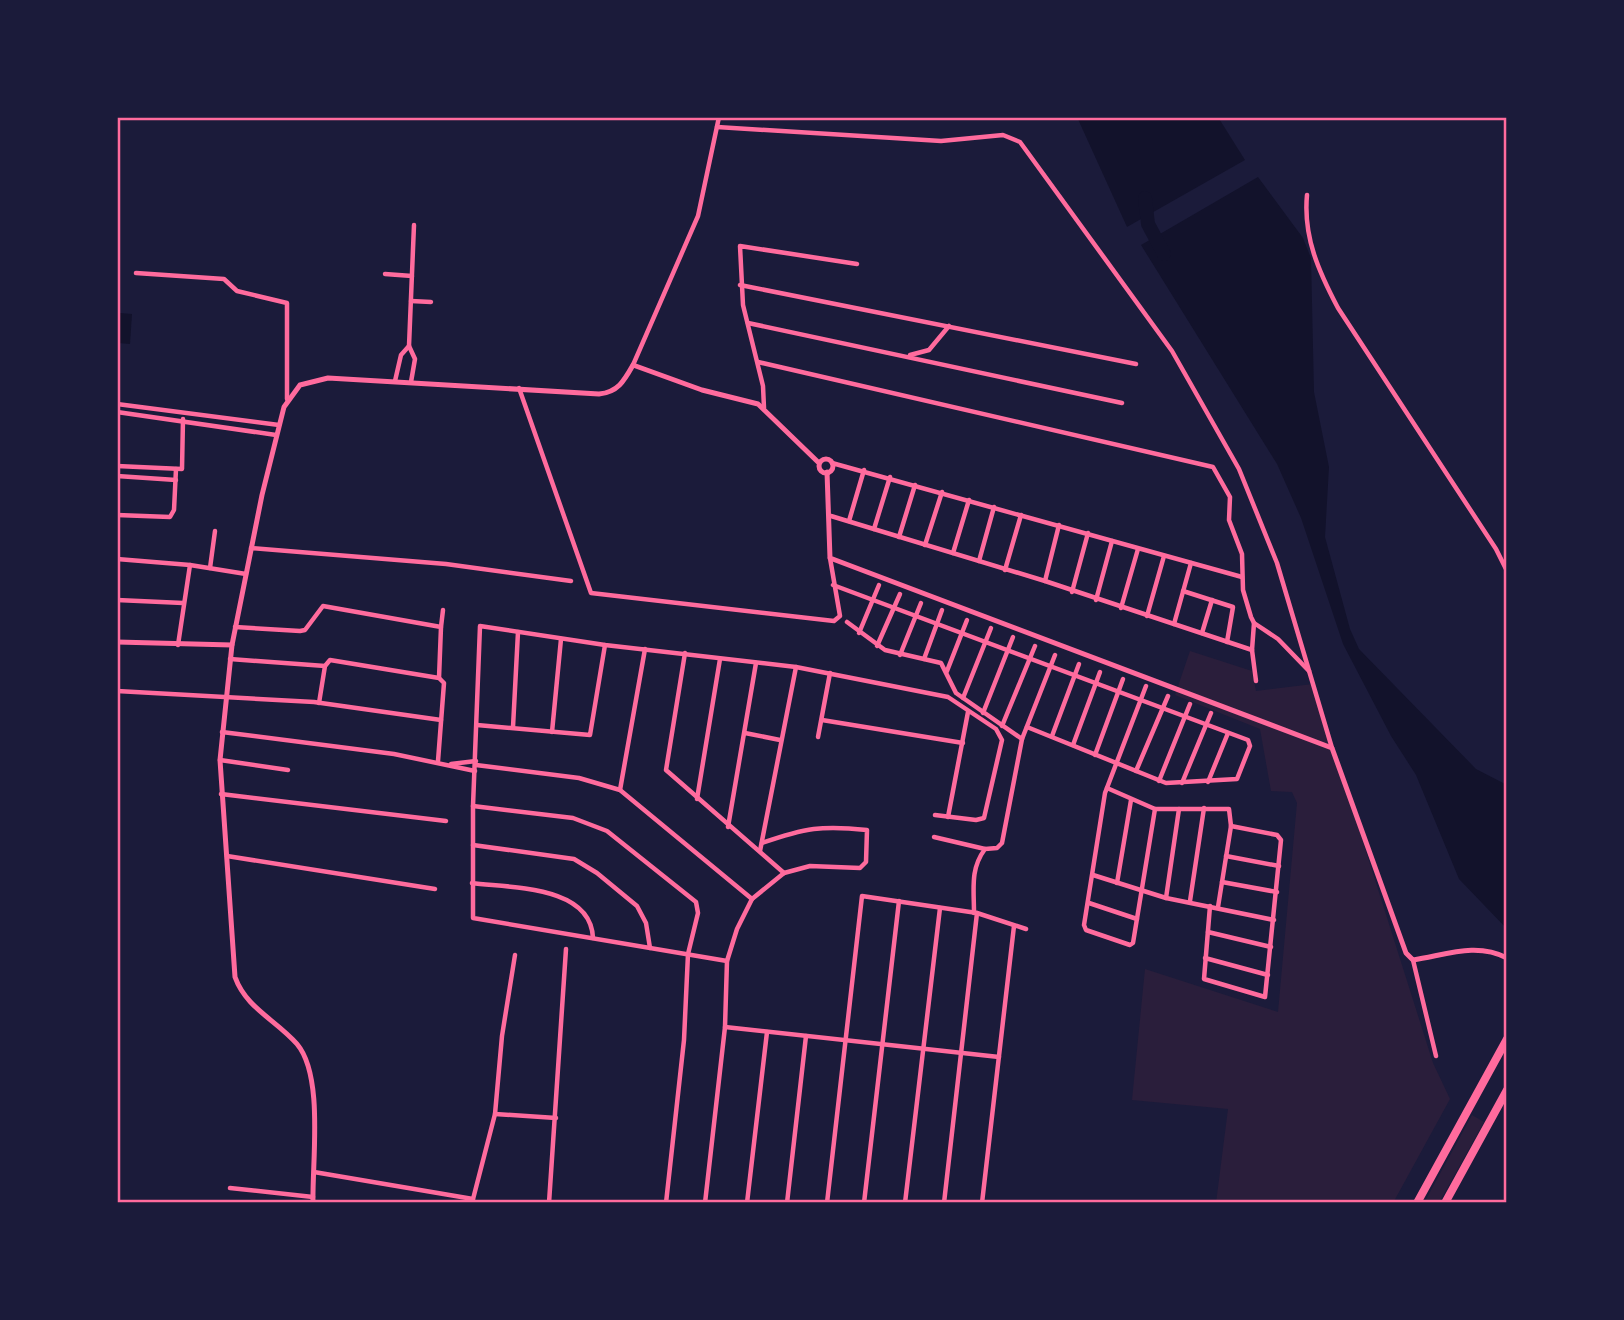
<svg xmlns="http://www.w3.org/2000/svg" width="1624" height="1320" font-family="Barlow,sans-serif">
  <rect width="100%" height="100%" fill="#1b1b3a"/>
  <g fill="#2a1e3b">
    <path d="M 1190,651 L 1252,671 L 1256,691 L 1313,684 L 1433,1063 L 1450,1099 L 1393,1203 L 1216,1203 L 1228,1109 L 1132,1100 L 1145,969 L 1278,1012 L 1297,803 L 1292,792 L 1271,791 L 1260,729 L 1175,695 Z"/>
    <path d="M 1472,1115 L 1484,1122 L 1439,1203 L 1424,1203 Z"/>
  </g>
  <g fill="#12122b">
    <path d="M 1077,117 L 1218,117 L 1245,160 L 1127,227 Z"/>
    <path d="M 1258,177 L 1303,238 L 1311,258 L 1314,392 L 1329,467 L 1325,537 L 1350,629 L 1359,649 L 1476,769 L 1507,785 L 1507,929 L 1459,879 L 1416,775 L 1391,736 L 1343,644 L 1301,518 L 1277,464 L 1141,245 Z"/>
    <path d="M 120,313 L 132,314 L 130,344 L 118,343 Z"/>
  </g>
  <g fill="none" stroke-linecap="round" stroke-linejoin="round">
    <path stroke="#12122b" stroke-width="14" d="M 1145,198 L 1148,224 L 1164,254"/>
    <g stroke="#ff6b9d" stroke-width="4.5">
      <path d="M 717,127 L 941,141 L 1003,135 L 1020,142 L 1172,351 L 1239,469 L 1277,563 L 1332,748"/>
      <path d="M 1307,195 C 1303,237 1319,272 1338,308 L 1496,549 L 1507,571"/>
      <path d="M 136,273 L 224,279 L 237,291 L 287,303 L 287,399"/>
      <path d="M 385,274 L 412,276"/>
      <path d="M 740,285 L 1136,364"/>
      <path d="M 411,301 L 431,302"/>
      <path d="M 748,323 L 1122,403"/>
      <path d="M 910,355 L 929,350 L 949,326"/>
      <path d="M 758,362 L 1213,467 L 1230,497 L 1229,520 L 1242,554 L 1243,590 L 1251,617 L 1254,623 L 1278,639 L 1309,671"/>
      <path d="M 633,365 L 698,216 L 719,117"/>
      <path d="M 395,381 L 401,355 L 409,346"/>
      <path d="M 411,382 L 415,359 L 409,346 L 414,225"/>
      <path d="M 519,388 L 591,593 L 834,621 L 840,616 L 830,558"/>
      <path d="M 117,404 L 279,425"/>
      <path d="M 764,408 L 763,386 L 743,305 L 740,246 L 857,264"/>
      <path d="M 117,412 L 276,435"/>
      <path d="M 832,463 L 1242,577"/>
      <path d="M 117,466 L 182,469 L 183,419"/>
      <path d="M 117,476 L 176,480"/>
      <path d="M 117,515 L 170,517 L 174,510 L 176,469"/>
      <path d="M 831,516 L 1045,581 L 1252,650"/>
      <path d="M 849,521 L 864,470"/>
      <path d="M 874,529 L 890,477"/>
      <path d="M 899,537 L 915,485"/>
      <path d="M 925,545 L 942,492"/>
      <path d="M 251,548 L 446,564 L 571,581"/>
      <path d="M 953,553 L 969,500"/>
      <path d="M 117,559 L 190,565 L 246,574"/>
      <path d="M 979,561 L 994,507"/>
      <path d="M 210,568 L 215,531"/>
      <path d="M 1005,570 L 1021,515"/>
      <path d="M 1045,581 L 1059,525"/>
      <path d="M 833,585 L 1248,740 L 1250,746 L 1237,779 L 1166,783 L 1027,727"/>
      <path d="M 1183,591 L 1233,607 L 1227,642"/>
      <path d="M 1072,592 L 1088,533"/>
      <path d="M 117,600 L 183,603"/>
      <path d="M 1096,600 L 1112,541"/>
      <path d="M 1121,608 L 1138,549"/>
      <path d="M 1147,616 L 1164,556"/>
      <path d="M 847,622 L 885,650 L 941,663 L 956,693 L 1022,739"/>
      <path d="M 1254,623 L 1252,650 L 1256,681"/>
      <path d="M 1174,624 L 1191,563"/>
      <path d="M 235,627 L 300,631 L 305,630 L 323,606 L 441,627 L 439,678"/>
      <path d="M 441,627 L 443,610"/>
      <path d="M 859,633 L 879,585"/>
      <path d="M 1202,633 L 1212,600"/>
      <path d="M 178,645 L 190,565"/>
      <path d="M 877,646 L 900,594"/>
      <path d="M 685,653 L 666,770 L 784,873"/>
      <path d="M 900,655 L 921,603"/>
      <path d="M 230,659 L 325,666"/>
      <path d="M 924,659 L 942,610"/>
      <path d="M 947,671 L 967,620"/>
      <path d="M 1146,686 L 1105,793 L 1084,925 L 1086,930 L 1130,945 L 1133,943 L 1155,809"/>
      <path d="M 117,691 L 314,702 L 441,720"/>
      <path d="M 963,698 L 991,628"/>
      <path d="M 319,703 L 325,666 L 330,660 L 439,678 L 444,683 L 438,761"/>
      <path d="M 983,713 L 1013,637"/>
      <path d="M 822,720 L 963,743"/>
      <path d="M 477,725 L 590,735 L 605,645"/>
      <path d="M 1002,726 L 1035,646"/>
      <path d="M 513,727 L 518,632"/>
      <path d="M 222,732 L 394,754 L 475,771"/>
      <path d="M 552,732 L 561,639"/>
      <path d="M 745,733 L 780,740"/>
      <path d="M 1052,736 L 1079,664"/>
      <path d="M 818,737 L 830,673"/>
      <path d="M 1073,745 L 1100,672"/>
      <path d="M 1095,755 L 1123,679"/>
      <path d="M 220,760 L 288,770"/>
      <path d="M 451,764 L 476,761"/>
      <path d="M 476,765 L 579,778 L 620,790 L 752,899"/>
      <path d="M 1136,771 L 1168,696"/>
      <path d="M 1159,781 L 1190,704"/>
      <path d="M 1208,782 L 1228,733"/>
      <path d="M 1182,783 L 1211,713"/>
      <path d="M 1107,788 L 1155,809 L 1229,809 L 1231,826 L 1218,907"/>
      <path d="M 620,790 L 645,649"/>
      <path d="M 221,794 L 446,821"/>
      <path d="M 697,799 L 720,659"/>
      <path d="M 473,806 L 573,818 L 607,831 L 696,902 L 698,913 L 688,954 L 684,1040 L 666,1203"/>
      <path d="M 948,817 L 968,712"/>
      <path d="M 728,827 L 756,663"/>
      <path d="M 934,837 L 985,849"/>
      <path d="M 473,845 L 574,859 L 597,873 L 637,906 L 646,923 L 650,948"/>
      <path d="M 760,851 L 796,667"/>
      <path d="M 227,856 L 435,889"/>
      <path d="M 1226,856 L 1279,866"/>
      <path d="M 1093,875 L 1166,898 L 1274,920"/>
      <path d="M 1222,882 L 1277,892"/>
      <path d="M 472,883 C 510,888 591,885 593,938"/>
      <path d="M 1117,883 L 1131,800"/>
      <path d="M 1166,898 L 1179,809"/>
      <path d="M 1190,901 L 1204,808"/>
      <path d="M 1089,903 L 1137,919"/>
      <path d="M 1210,906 L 1204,979 L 1265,997 L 1281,840 L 1277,835 L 1231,826"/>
      <path d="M 974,913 C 974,889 970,869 985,849 L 997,848 L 1002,843 L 1022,739 L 1055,655"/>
      <path d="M 1208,932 L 1271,947"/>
      <path d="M 1205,958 L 1268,975"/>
      <path d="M 1413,960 L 1436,1056"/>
      <path d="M 727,961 L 473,918 L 473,806 L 480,626 L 605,645 L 796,667 L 948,697 L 996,729 L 1002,740 L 984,818 L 976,820 L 935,815"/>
      <path d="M 725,1027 L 999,1057"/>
      <path d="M 495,1114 L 556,1118"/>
      <path d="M 314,1172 L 473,1199"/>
      <path d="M 230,1188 L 313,1197"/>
      <path d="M 472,1203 L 495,1114 L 502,1036 L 515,955"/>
      <path d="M 549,1203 L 566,949"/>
      <path d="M 705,1203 L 725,1027 L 727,961 L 737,929 L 752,899 L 784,873 L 810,866 L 860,868 L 866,862 L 867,830 C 822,825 805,828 762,843"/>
      <path d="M 747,1203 L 767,1032"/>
      <path d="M 787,1203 L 806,1036"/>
      <path d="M 827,1203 L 862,896 L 977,913 L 1026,929"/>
      <path d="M 864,1203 L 899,901"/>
      <path d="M 905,1203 L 940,908"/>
      <path d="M 944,1203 L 977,913"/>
      <path d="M 982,1203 L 1014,926"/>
    </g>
    <g stroke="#ff6b9d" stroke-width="5">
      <circle cx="826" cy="466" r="7"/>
      <path d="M 827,472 L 830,558 L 1332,748 L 1406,953 L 1413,960 C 1446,955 1476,942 1507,958"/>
      <path d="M 117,642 L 232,645"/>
      <path d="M 313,1203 C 312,1161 324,1076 297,1044 C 276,1020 246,1008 235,977 L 220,760 L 232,645 L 262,495 L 284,407 L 300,385 L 328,378 L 599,394 C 618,392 624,381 633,365 L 702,390 L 758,404 L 819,463"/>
    </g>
    <g stroke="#ff6b9d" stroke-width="8">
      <path d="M 1417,1203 L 1507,1039"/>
      <path d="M 1445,1203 L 1507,1090"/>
    </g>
  </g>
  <rect width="1624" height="1320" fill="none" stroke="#1b1b3a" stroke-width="238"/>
  <rect x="119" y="119" width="1386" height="1082" fill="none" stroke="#ff6b9d" stroke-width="2.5"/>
</svg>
